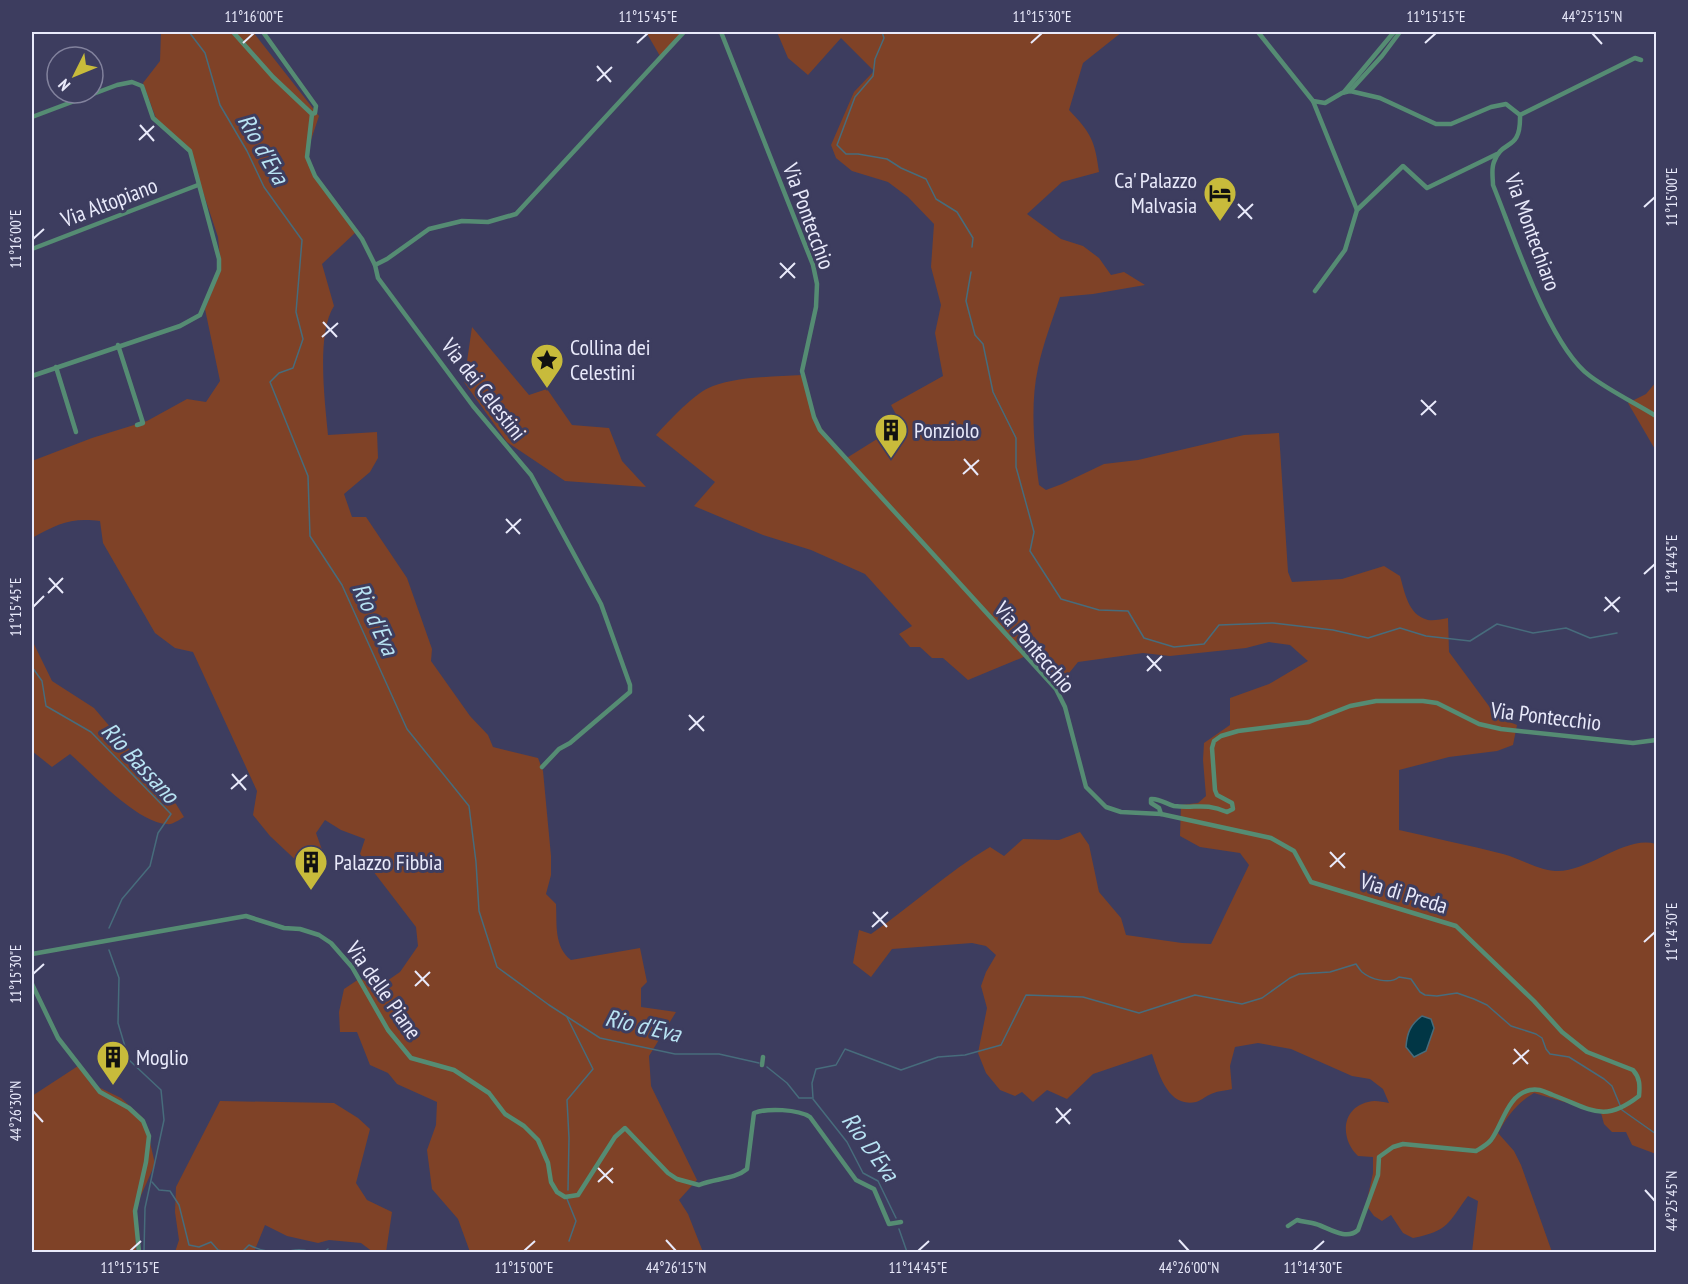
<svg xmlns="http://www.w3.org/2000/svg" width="1688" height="1284" font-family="'PT Sans Narrow',sans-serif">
  <rect width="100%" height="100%" fill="#3d3d5f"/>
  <g fill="#7f4227">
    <path d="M 161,32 L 253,32 L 319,116 L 308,149 L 310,166 L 356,232 L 322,264 L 334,306 C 316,334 325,402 328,435 L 377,432 L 378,458 L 370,472 L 344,494 L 352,517 L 366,517 L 407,578 L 432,649 L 431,661 L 470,716 L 488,735 L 493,747 L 538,758 L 543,771 L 551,856 L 551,875 L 546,894 L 556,904 C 557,925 554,947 571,960 L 640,948 L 647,982 L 641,988 L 641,1007 L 676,1012 L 649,1056 L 651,1086 L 697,1180 L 679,1200 L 688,1214 L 703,1252 L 470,1252 L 458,1219 L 432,1189 L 427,1150 L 436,1125 L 437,1102 L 397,1084 L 388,1073 L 370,1065 L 357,1032 L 340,1032 L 339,1012 L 344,989 L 359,979 L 384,983 L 400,972 L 418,946 L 416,927 L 360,854 L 365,839 L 341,830 L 325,820 L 316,833 L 326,861 L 306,861 L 302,866 L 270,836 L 253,815 L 257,791 L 193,652 L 175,648 L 155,633 L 103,543 L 100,521 C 71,517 57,524 32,538 L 32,461 L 92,438 L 147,421 L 187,399 L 206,402 L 220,381 L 205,309 L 221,269 L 218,237 L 188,147 L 157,121 L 143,83 L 160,61 Z"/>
    <path d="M 646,32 L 684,32 L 660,56 Z"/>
    <path d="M 777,32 L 1122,32 L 1083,63 L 1069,110 C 1091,133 1095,141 1099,172 L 1062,182 L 1027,214 L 1061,239 L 1083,246 L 1099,258 L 1111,275 L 1124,272 L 1145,285 L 1093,294 L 1060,297 C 1052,321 1043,344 1038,368 C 1030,404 1034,448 1039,485 L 1046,490 L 1062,484 L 1104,464 L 1138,460 L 1244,435 L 1279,433 L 1288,572 L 1292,582 L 1342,579 L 1384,566 L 1400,576 C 1405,593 1408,615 1428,620 C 1434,621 1442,619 1448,618 L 1449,652 L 1497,717 L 1517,725 L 1513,745 L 1497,751 L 1449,757 L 1399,770 L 1399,830 C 1433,838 1468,845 1503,854 C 1521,859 1536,869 1555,871 C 1589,873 1624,835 1656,844 L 1656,1154 L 1632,1145 L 1626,1132 L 1612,1132 L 1604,1124 L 1601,1113 L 1534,1093 C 1518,1102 1507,1116 1498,1133 L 1514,1151 L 1521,1165 L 1552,1252 L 1472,1252 L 1478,1201 L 1468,1196 C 1448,1223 1449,1231 1413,1238 L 1403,1233 L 1391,1215 L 1382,1221 L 1374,1216 L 1366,1205 L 1373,1173 L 1373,1157 L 1358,1156 C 1338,1137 1342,1103 1375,1101 C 1379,1101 1384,1102 1389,1103 L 1383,1089 L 1370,1079 L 1352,1076 L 1291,1049 L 1258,1043 L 1235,1047 L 1230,1066 L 1232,1089 C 1224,1091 1216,1091 1209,1095 C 1205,1097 1200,1101 1196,1102 C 1168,1108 1159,1074 1152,1054 L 1093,1074 L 1067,1099 L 1047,1090 L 1033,1102 L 1022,1092 L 1015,1096 L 1000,1090 L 986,1073 L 978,1053 L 987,1008 L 981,986 L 986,972 L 996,955 L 986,946 L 972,943 L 892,949 L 871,977 L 853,963 L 859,930 L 871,934 C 912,906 947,872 990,847 L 1004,856 L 1023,839 L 1059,840 L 1080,832 L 1089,845 L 1099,892 L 1121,918 L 1126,935 L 1182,943 L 1211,944 L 1249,865 L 1240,853 L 1200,847 L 1180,836 L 1181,805 L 1198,803 L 1206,796 L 1203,760 L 1204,743 L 1230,725 L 1230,698 L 1269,684 L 1308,661 L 1290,645 L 1269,642 L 1246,648 L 1170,656 L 1143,653 L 1078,662 L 1057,688 L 1026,656 L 968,680 L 943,658 L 932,658 L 920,647 L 910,647 L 899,634 L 912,626 L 865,574 L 811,550 L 763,535 L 694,506 L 715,482 L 656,435 C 669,421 695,392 713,386 C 741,376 773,377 802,375 L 815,420 L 845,459 L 901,424 L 891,405 L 943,376 L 935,333 L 941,305 L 931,267 L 934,224 L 908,197 L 888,182 L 852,171 L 836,158 L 831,145 L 854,92 L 874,71 L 841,38 L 808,75 L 788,58 Z"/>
    <path d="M 472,327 L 529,395 L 547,389 L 572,425 L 609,428 L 622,461 L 646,487 L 565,481 L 507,442 L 464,382 Z"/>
    <path d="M 1656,382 L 1656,451 L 1628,403 L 1646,394 Z"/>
    <path d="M 32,640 L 52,681 L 94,708 L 176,804 L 184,817 C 179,820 172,825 167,824 C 137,823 92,773 70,754 L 52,767 L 32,751 Z"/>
    <path d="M 77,1063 L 90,1083 L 121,1098 L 143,1118 L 149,1138 L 155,1164 L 135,1209 L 136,1252 L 32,1252 L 32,1096 L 78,1066 Z"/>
    <path d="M 220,1101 L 334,1103 L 358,1118 L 370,1129 L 356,1183 L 367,1200 L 392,1212 L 386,1252 L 373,1252 L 361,1243 L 329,1240 L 318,1243 L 287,1236 L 265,1225 L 254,1252 L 175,1252 L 179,1240 L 175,1212 L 176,1187 Z"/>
  </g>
  <path fill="#013645" stroke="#476c7c" stroke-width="1.5" d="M 1422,1016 L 1431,1019 L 1434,1028 L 1426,1051 L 1414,1057 L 1406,1047 C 1407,1033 1410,1025 1422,1016 Z"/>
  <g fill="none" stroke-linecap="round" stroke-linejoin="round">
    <g stroke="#476c7c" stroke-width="1.5">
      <path d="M 189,32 L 205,53 L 220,105 L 247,151 L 264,187 L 302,240 L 296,312 L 303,339 L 293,368 L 279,373 L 270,382 L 308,476 L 310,536 L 342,585 L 407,729 L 469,806 L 476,862 L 479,911 L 497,967 L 549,1005 L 600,1038 L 675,1054 L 719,1054 L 759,1063"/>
      <path d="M 882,32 L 884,38 L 875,59 L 873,76 L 855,97 L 837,145 L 846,154 L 858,154 L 887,159 L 901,168 L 926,179 L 936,199 L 957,212 L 973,238 L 972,247"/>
      <path d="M 971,272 L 966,301 L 975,335 L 983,344 L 993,392 L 1016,438 L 1016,467 L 1034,532 L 1030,551 L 1061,599 L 1099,610 L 1128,611 L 1144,638 L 1174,647 L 1204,644 L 1219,625 L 1273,623 L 1333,630 L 1368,638 L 1400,628 L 1426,636 L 1470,641 L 1497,624 L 1533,633 L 1566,628 L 1590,638 L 1617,633"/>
      <path d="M 32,667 L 42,681 L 46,706 L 91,732 L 171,814 L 158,833 L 150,866 L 122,899 L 109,928"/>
      <path d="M 109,950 L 119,978 L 118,1023 L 129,1060 L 161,1090 L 164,1120 L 145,1208 L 144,1252"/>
      <path d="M 567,1017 L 593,1069 L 567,1100 L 569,1138 L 568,1190"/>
      <path d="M 767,1067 L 787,1083 L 799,1098 L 812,1098"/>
      <path d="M 813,1098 L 812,1083 L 816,1069 L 836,1065 L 845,1049 L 901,1070 L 938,1057 L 965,1055 L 1001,1045 L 1026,995 L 1083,997 L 1139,1013 L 1195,995 L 1242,1004 L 1262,998 L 1290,978 L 1299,974 L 1330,972 L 1356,964 C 1358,967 1360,970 1362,972 C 1370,979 1390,985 1399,977 L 1411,979 L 1420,992 L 1425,995 L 1437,996 L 1457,993 L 1474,999 L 1487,1005 L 1511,1026 L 1536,1034 L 1542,1038 L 1546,1049 L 1550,1054 L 1569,1057 L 1604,1079 L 1612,1086 L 1622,1110 L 1656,1134"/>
      <path d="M 813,1099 L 847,1142 L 863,1173 L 878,1181 L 896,1218"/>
      <path d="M 152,1182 L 159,1190 L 170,1191 L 179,1205 L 189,1245 L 199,1247 L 211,1242 L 218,1250 L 226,1252"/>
      <path d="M 567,1199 L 576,1221 L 569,1241"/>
      <path d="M 899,1229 L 907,1252"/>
      <path d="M 242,1252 L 249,1245 C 259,1250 267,1252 278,1252 C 293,1252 295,1247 311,1252"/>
      <path d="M 324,1252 L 328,1249"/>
    </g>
    <g stroke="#558c73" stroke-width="4.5">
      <path d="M 233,32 L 273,77 L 312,114 L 307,157 L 315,176 L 362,239 L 375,265 L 378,278 L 473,406 L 531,475 L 601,604 L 630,685 L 630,692 L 570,743 L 559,749 L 542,767"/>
      <path d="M 263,32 L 316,106 L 315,113 L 312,114"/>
      <path d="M 721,32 L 813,265 L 817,284 L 816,307 L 802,371 L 814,417 L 820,430 L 1056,689 L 1065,707 L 1086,787 L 1106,807 L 1121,812 L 1161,814 L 1271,838 L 1294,851 L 1311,882 L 1456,926 L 1534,1001 L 1562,1032 L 1587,1052 L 1633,1070 C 1640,1078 1640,1085 1639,1096 C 1603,1124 1591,1109 1553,1095 C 1545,1092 1539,1088 1530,1090 C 1507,1095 1503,1124 1491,1140 C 1487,1145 1481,1148 1476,1151 L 1403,1144 L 1393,1147 L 1379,1157 L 1378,1175 L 1358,1230 C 1346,1241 1329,1228 1316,1224 C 1310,1222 1303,1222 1297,1220 L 1288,1226"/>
      <path d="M 1258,32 L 1313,101 L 1325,103 L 1342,93 L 1350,91 L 1380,98 L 1436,124 L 1451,124 L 1491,107 L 1506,104 L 1520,115 C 1521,153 1502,138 1494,162 C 1491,169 1493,178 1493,185 C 1513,234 1549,346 1590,376 C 1610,391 1635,403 1656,416"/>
      <path d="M 1350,91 L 1382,56 L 1400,32"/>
      <path d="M 1344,92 L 1394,32"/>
      <path d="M 1313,101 L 1357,210"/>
      <path d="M 1520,115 L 1635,58 L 1641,60"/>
      <path d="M 32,117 L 117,85 L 132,82 L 142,86 L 153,118 L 190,151 L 219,259 L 219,270 L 200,315 L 180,326 L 32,376"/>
      <path d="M 32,249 L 198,185"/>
      <path d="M 375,265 L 387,259 L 429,229 L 462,221 L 488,222 L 516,214 L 684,32"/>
      <path d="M 1315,291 L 1345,250 L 1357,210 L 1403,166 L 1427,188 L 1497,154"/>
      <path d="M 118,345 L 143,423 L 137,425"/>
      <path d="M 56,367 L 76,432"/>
      <path d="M 1161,814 L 1159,808 L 1151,803 L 1151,799 C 1159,798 1166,804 1174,806 C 1195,809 1204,802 1227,812 L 1233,809 L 1232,803 L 1217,795 L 1215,790 L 1212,748 L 1214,741 L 1221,736 L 1238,731 L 1309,722 L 1350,706 L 1376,701 L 1423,701 L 1437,703 L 1479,724 L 1501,729 L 1633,743 L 1656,740"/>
      <path d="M 32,954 L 246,916 L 284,928 L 300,929 L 319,935 L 331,943 L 352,967 L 388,1030 L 411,1058 L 454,1070 L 489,1093 L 505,1114 L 524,1126 L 538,1140 L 548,1163 L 551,1182 L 557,1192 L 565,1197 L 578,1195 L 615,1137 L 625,1128 L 668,1173 L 677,1179 L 699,1185 C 715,1178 734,1180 747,1169 L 754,1113 C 767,1108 798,1109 810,1117 L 856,1180 L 874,1189 L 889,1224 L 901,1222"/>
      <path d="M 32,984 L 58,1038 L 100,1092 L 129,1108 L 143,1121 L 149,1136 L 146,1162 L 135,1211 L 139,1252"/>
      <path d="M 762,1065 L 763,1057"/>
    </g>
  </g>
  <path fill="none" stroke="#e9eafb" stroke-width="2" d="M 1592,33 L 1602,44M 243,43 L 254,33M 637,43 L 648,33M 1031,43 L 1042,33M 1425,43 L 1436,33M 597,66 L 611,82M 597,81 L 612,67M 140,125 L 154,141M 139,140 L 154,126M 1238,204 L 1252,219M 1644,207 L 1655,197M 1238,218 L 1253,204M 33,239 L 44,229M 780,263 L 795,278M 780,278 L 795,263M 323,322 L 337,337M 322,337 L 338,323M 1421,400 L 1436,415M 1421,415 L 1436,401M 964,459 L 978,475M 963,474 L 979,460M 506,519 L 520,534M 506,533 L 521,519M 1644,574 L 1655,564M 49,578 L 63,593M 48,593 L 63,578M 1605,597 L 1619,612M 33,607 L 44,596M 1604,611 L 1620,597M 1147,656 L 1161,671M 1147,671 L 1162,656M 689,715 L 704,731M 689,730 L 704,716M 232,774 L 246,790M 231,789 L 247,775M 1330,852 L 1345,868M 1330,867 L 1345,853M 873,912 L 887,927M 872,927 L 888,912M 1644,942 L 1655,932M 415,971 L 429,986M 33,974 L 44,964M 415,986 L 430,972M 1514,1049 L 1528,1064M 1513,1064 L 1529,1050M 1056,1108 L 1070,1124M 33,1111 L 43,1122M 1056,1123 L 1071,1109M 598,1168 L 613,1183M 598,1182 L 613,1168M 1645,1190 L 1655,1201M 666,1240 L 676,1251M 1179,1240 L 1189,1251M 130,1251 L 141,1241M 524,1251 L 535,1241M 918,1251 L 929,1241M 1313,1251 L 1324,1241"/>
  <defs>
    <symbol id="hotel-pin" viewBox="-11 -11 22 30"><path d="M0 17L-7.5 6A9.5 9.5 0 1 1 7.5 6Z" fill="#c8bb3b" stroke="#3d3d5f"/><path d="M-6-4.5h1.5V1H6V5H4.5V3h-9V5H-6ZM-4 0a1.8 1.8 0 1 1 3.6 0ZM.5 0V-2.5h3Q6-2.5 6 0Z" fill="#111"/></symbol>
    <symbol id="sight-pin" viewBox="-11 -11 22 30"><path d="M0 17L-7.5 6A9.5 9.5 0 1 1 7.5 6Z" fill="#c8bb3b" stroke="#3d3d5f"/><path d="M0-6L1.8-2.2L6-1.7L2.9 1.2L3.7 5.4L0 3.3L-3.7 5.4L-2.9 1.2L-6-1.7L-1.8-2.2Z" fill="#111"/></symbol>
    <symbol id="building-pin" viewBox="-11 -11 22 30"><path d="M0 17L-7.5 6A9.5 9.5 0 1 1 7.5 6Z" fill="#c8bb3b" stroke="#3d3d5f"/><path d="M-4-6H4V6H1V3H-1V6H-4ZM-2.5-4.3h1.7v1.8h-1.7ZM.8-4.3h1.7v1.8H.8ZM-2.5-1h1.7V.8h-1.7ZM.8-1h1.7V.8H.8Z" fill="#111"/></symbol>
  </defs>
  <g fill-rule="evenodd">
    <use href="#hotel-pin" x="1201" y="174" width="38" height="52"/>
    <use href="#sight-pin" x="528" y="341" width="38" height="52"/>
    <use href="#building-pin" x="872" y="411" width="38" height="52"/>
    <use href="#building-pin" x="292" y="843" width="38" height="52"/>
    <use href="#building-pin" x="94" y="1038" width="38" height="52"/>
  </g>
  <g text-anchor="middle" stroke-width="6" stroke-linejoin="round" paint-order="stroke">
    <g font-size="22" fill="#e9eafb" stroke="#3d3d5f" text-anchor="start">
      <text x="1197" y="188" text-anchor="end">Ca' Palazzo<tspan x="1197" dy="25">Malvasia</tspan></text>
      <text x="570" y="355">Collina dei<tspan x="570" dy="25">Celestini</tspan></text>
      <text x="914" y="438">Ponziolo</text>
      <text x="334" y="870">Palazzo Fibbia</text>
      <text x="136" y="1065">Moglio</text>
    </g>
    <g font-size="22" fill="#e9eafb" stroke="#3d3d5f">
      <text transform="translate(109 202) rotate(-21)" y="8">Via Altopiano</text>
      <text transform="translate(809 216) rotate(70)" y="8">Via Pontecchio</text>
      <text transform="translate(1533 232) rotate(70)" y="8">Via Montechiaro</text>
      <text transform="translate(484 389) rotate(52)" y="8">Via dei Celestini</text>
      <text transform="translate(1035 647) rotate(50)" y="8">Via Pontecchio</text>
      <text transform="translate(1546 716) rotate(7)" y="8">Via Pontecchio</text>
      <text transform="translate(1404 893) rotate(17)" y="8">Via di Preda</text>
      <text transform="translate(384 990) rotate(55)" y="8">Via delle Piane</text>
    </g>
    <g font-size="24" font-style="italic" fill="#b8e3f3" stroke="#3d3d5f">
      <text transform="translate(263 149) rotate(60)" y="8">Rio d'Eva</text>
      <text transform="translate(375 619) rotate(65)" y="8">Rio d'Eva</text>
      <text transform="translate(140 763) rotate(47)" y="8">Rio Bassano</text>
      <text transform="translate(643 1026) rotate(13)" y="8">Rio d'Eva</text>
      <text transform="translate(870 1147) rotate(54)" y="8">Rio D'Eva</text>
    </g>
  </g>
  <rect width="1688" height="1284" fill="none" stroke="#3d3d5f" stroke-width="66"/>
  <g transform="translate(75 75) rotate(227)"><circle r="28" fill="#3d3d5f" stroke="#82829d" stroke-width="1.5"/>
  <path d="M0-4.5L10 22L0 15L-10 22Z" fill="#c8bb3b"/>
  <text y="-9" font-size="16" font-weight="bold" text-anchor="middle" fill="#e9eafb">N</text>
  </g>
  <rect x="33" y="33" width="1622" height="1218" fill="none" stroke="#e9eafb" stroke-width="2"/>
  <g font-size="15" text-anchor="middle" fill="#e9eafb">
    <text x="254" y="22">11°16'00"E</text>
    <text x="648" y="22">11°15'45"E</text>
    <text x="1042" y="22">11°15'30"E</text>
    <text x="1436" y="22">11°15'15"E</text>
    <text x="1592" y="22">44°25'15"N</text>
    <text transform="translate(1672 197) rotate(-90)" y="5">11°15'00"E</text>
    <text transform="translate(16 239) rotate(-90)" y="5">11°16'00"E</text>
    <text transform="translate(1672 564) rotate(-90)" y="5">11°14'45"E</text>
    <text transform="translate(16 607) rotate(-90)" y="5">11°15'45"E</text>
    <text transform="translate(1672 932) rotate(-90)" y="5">11°14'30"E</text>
    <text transform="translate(16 974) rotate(-90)" y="5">11°15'30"E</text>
    <text transform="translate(16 1111) rotate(-90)" y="5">44°26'30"N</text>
    <text transform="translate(1672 1201) rotate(-90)" y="5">44°25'45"N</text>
    <text x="130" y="1273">11°15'15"E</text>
    <text x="524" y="1273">11°15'00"E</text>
    <text x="676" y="1273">44°26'15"N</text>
    <text x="918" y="1273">11°14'45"E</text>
    <text x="1189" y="1273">44°26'00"N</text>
    <text x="1313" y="1273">11°14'30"E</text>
  </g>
</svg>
